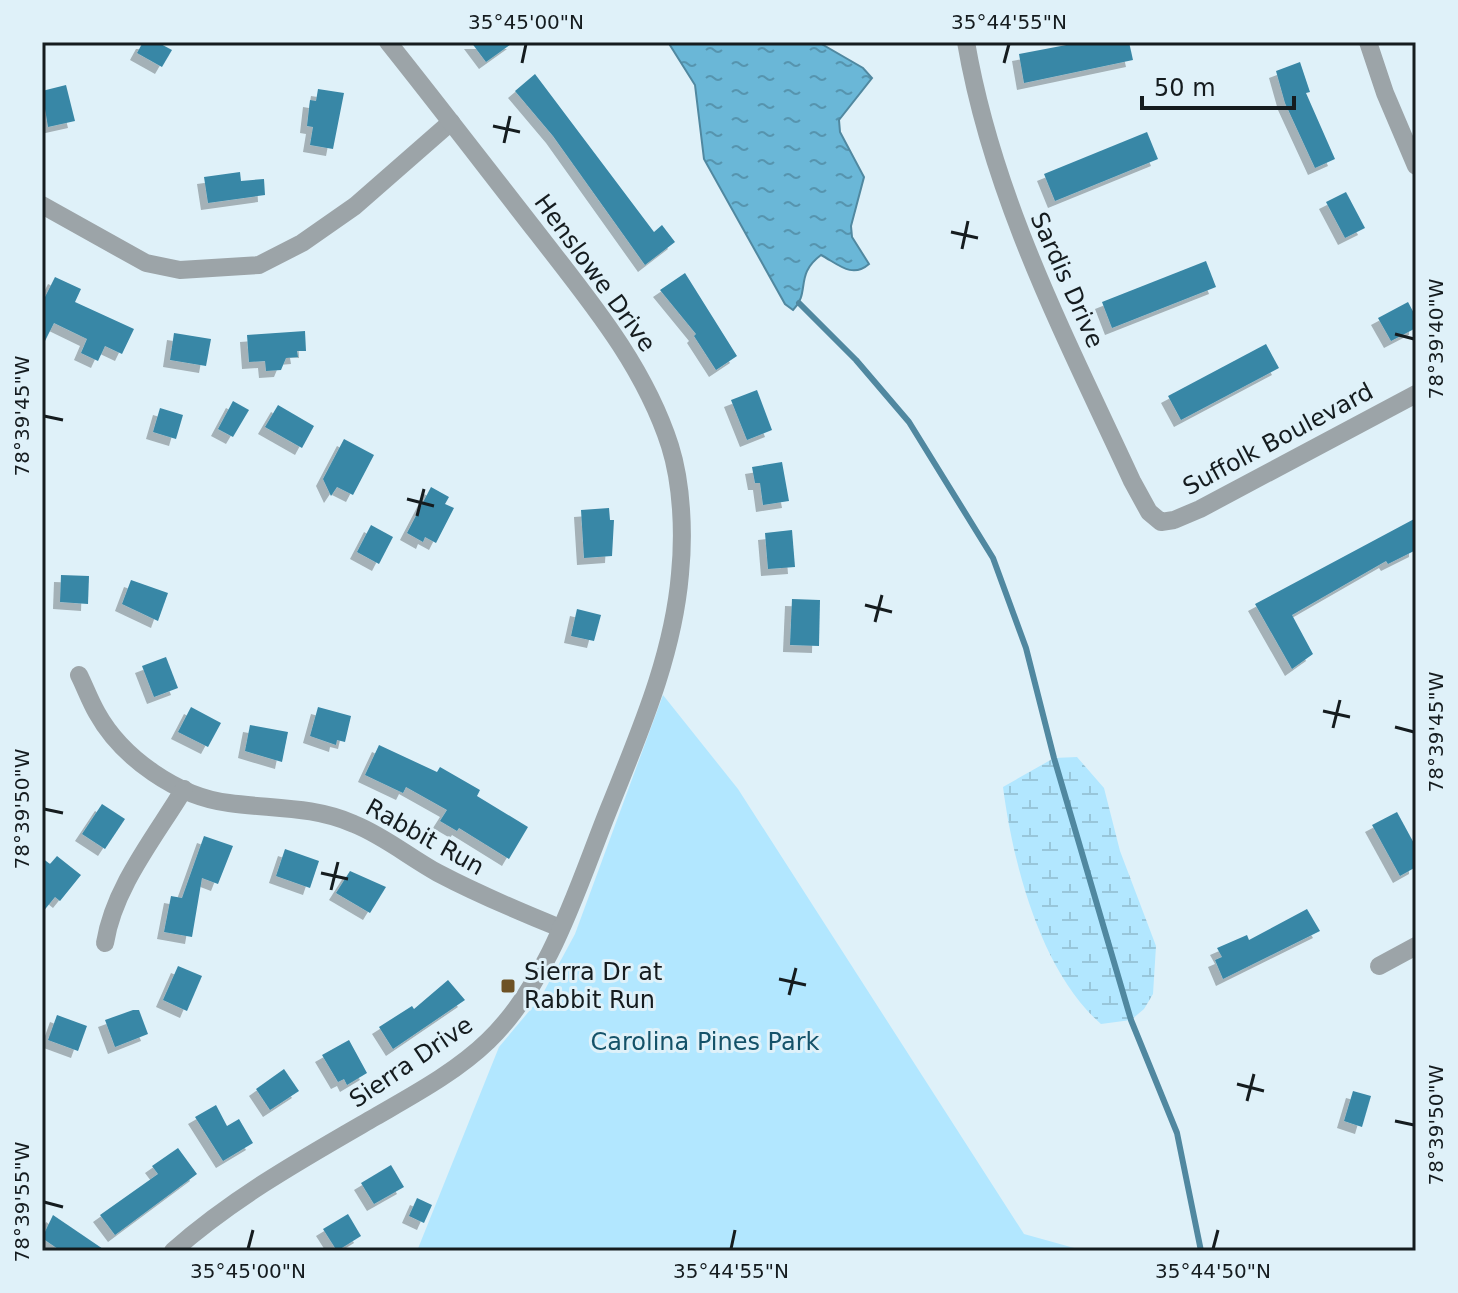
<svg xmlns="http://www.w3.org/2000/svg" width="1458" height="1293" font-family="'DejaVu Sans',sans-serif">
  <defs>
    <pattern id="wetland-marsh" width="20" height="14" patternUnits="userSpaceOnUse" patternTransform="scale(2)"><rect width="20" height="14" fill="#b2e7ff"/><path d="M1 5h8M5 5V1M11 12h8M15 12V8" fill="none" stroke="#98c6da"/></pattern>
    <pattern id="water-ripples" width="26" height="14" patternUnits="userSpaceOnUse" patternTransform="scale(2)"><rect width="26" height="14" fill="#6ab7d7"/><path d="M2 4q2-2 4 0t4 0M15 11q2-2 4 0t4 0" fill="none" stroke="#5694ae"/></pattern>
    <filter id="shadow"><feDropShadow dx="-7" dy="7" stdDeviation="0" flood-color="#0004"/></filter>
  </defs>
  <rect width="100%" height="100%" fill="#dff1f9"/>
  <path fill="url(#wetland-marsh)" d="M 1077,757 L 1104,788 L 1120,851 L 1156,946 L 1153,994 L 1144,1009 L 1131,1020 L 1101,1024 C 1041,972 1013,864 1003,787 L 1054,758 Z"/>
  <path fill="#b2e7ff" d="M 663,695 L 738,789 L 1024,1234 L 1085,1251 L 417,1251 L 499,1047 L 541,997 L 575,934 Z"/>
  <path fill="url(#water-ripples)" stroke="#5088a0" stroke-width="2" d="M 668,42 L 818,42 L 863,68 L 872,78 L 839,120 L 840,132 L 864,177 L 851,226 L 852,237 L 869,264 C 852,279 838,264 821,255 C 794,275 811,292 793,310 L 785,304 L 704,159 L 695,85 Z"/>
  <g fill="none" stroke-linecap="round" stroke-linejoin="round">
    <path stroke="#5088a0" stroke-width="6" d="M 799,303 L 856,360 L 909,422 L 993,558 L 1026,648 L 1054,758 L 1131,1020 L 1177,1133 L 1201,1251"/>
  </g>
  <g fill="#3987a6" filter="url(#shadow)">
    <path d="M 143,42 L 157,42 L 172,50 L 162,67 L 137,53 Z"/>
    <path d="M 471,42 L 514,42 L 486,62 Z"/>
    <path d="M 1082,42 L 1129,42 L 1133,60 L 1024,83 L 1019,54 Z"/>
    <path d="M 1300,62 L 1310,92 L 1306,93 L 1335,159 L 1315,168 L 1285,103 L 1276,71 Z"/>
    <path d="M 535,74 L 654,232 L 662,225 L 675,242 L 645,265 L 553,136 L 515,91 Z"/>
    <path d="M 66,85 L 75,121 L 48,127 L 42,91 Z"/>
    <path d="M 318,89 L 344,93 L 333,149 L 310,145 L 313,127 L 307,126 L 310,100 L 316,101 Z"/>
    <path d="M 1147,132 L 1158,159 L 1055,201 L 1044,174 Z"/>
    <path d="M 240,172 L 241,181 L 264,179 L 265,195 L 208,203 L 204,177 Z"/>
    <path d="M 1346,192 L 1365,228 L 1345,238 L 1326,202 Z"/>
    <path d="M 1206,261 L 1216,287 L 1112,328 L 1102,302 Z"/>
    <path d="M 685,273 L 737,356 L 716,370 L 694,336 L 696,334 L 660,290 Z"/>
    <path d="M 55,277 L 81,289 L 75,302 L 134,329 L 122,354 L 105,346 L 98,361 L 81,353 L 87,339 L 54,323 L 42,347 L 42,303 Z"/>
    <path d="M 1408,302 L 1416,317 L 1416,328 L 1391,341 L 1378,318 Z"/>
    <path d="M 305,331 L 306,351 L 297,351 L 298,357 L 286,358 L 281,370 L 266,371 L 265,361 L 249,362 L 247,335 Z"/>
    <path d="M 174,333 L 211,339 L 206,366 L 170,360 Z"/>
    <path d="M 1266,344 L 1279,368 L 1181,420 L 1168,396 Z"/>
    <path d="M 757,390 L 772,430 L 747,440 L 731,400 Z"/>
    <path d="M 233,401 L 249,410 L 233,437 L 218,429 Z"/>
    <path d="M 278,405 L 314,426 L 302,448 L 265,427 Z"/>
    <path d="M 160,408 L 183,415 L 176,439 L 153,432 Z"/>
    <path d="M 344,439 L 374,455 L 353,495 L 337,487 L 331,496 L 323,479 Z"/>
    <path d="M 782,462 L 789,501 L 763,505 L 760,483 L 755,483 L 752,467 Z"/>
    <path d="M 431,487 L 449,497 L 445,504 L 454,508 L 436,543 L 425,537 L 423,542 L 407,533 Z"/>
    <path d="M 609,508 L 610,520 L 614,520 L 612,556 L 584,558 L 581,510 Z"/>
    <path d="M 1416,518 L 1416,550 L 1388,564 L 1386,561 L 1292,615 L 1313,654 L 1292,669 L 1255,604 Z"/>
    <path d="M 371,525 L 393,537 L 379,564 L 357,552 Z"/>
    <path d="M 792,530 L 795,567 L 768,569 L 765,533 Z"/>
    <path d="M 61,575 L 89,576 L 88,604 L 60,602 Z"/>
    <path d="M 131,580 L 168,593 L 158,621 L 122,604 Z"/>
    <path d="M 792,599 L 820,600 L 819,646 L 790,645 Z"/>
    <path d="M 577,609 L 601,615 L 594,641 L 571,636 Z"/>
    <path d="M 166,657 L 178,688 L 154,697 L 142,666 Z"/>
    <path d="M 191,707 L 221,723 L 208,747 L 178,732 Z"/>
    <path d="M 318,707 L 351,716 L 345,742 L 337,740 L 336,745 L 310,736 Z"/>
    <path d="M 250,725 L 288,732 L 282,762 L 245,751 Z"/>
    <path d="M 379,745 L 437,772 L 440,767 L 480,790 L 477,796 L 528,827 L 509,859 L 459,828 L 457,831 L 440,821 L 447,810 L 406,787 L 403,793 L 365,775 Z"/>
    <path d="M 102,804 L 125,819 L 105,849 L 82,834 Z"/>
    <path d="M 1397,812 L 1416,847 L 1416,867 L 1400,876 L 1372,825 Z"/>
    <path d="M 204,836 L 233,846 L 218,884 L 202,878 L 192,937 L 164,932 L 171,896 L 182,898 Z"/>
    <path d="M 285,849 L 319,861 L 310,888 L 276,876 Z"/>
    <path d="M 57,856 L 81,875 L 60,901 L 55,897 L 42,913 L 42,858 L 50,864 Z"/>
    <path d="M 350,871 L 386,887 L 370,913 L 336,893 Z"/>
    <path d="M 1307,909 L 1320,931 L 1223,979 L 1215,960 L 1222,957 L 1217,948 L 1247,935 L 1249,940 Z"/>
    <path d="M 178,966 L 202,976 L 187,1011 L 163,1000 Z"/>
    <path d="M 448,980 L 465,1000 L 393,1049 L 379,1027 L 412,1006 L 414,1009 Z"/>
    <path d="M 133,1010 L 139,1010 L 148,1034 L 115,1047 L 105,1020 Z"/>
    <path d="M 57,1015 L 87,1026 L 78,1051 L 48,1040 Z"/>
    <path d="M 349,1040 L 367,1073 L 347,1085 L 344,1079 L 338,1082 L 322,1055 Z"/>
    <path d="M 284,1069 L 299,1091 L 270,1110 L 256,1089 Z"/>
    <path d="M 1353,1091 L 1371,1096 L 1362,1127 L 1344,1121 Z"/>
    <path d="M 216,1105 L 227,1126 L 239,1119 L 253,1143 L 223,1161 L 195,1117 Z"/>
    <path d="M 178,1148 L 197,1174 L 115,1235 L 100,1215 L 158,1174 L 152,1166 Z"/>
    <path d="M 391,1165 L 404,1187 L 374,1204 L 361,1183 Z"/>
    <path d="M 417,1198 L 432,1205 L 424,1223 L 409,1216 Z"/>
    <path d="M 348,1214 L 361,1236 L 337,1251 L 323,1229 Z"/>
    <path d="M 53,1215 L 106,1251 L 61,1251 L 42,1238 Z"/>
  </g>
  <g fill="none" stroke-linecap="round" stroke-linejoin="round">
    <g stroke="#9ca4a8" stroke-width="18">
      <path d="M 966,42 C 993,199 1066,338 1132,481 L 1149,512 L 1161,522 L 1174,520 L 1200,509 L 1416,394"/>
      <path d="M 1368,42 L 1385,93 L 1416,166"/>
      <path d="M 42,205 L 146,263 L 180,270 L 259,265 L 302,243 L 355,206 L 451,122"/>
      <path d="M 79,675 C 85,687 90,701 97,713 C 122,758 178,797 229,803 C 272,809 313,806 354,824 C 384,836 409,857 438,873 C 478,894 518,911 560,928"/>
      <path d="M 105,943 C 114,887 155,837 184,789"/>
      <path d="M 1379,966 L 1416,946"/>
      <path d="M 173,1251 C 234,1197 304,1158 375,1117 C 413,1095 456,1072 488,1041 C 551,980 578,885 610,806 C 640,731 673,656 680,574 C 684,534 682,484 670,446 C 644,365 589,300 538,234 C 488,170 439,106 388,42"/>
    </g>
  </g>
  <path fill="none" stroke="#151c1f" stroke-width="3" d="M 522,63 L 526,44M 1004,63 L 1009,44M 493,126 L 520,132M 504,143 L 510,116M 951,232 L 978,238M 962,249 L 968,221M 1395,334 L 1414,339M 44,416 L 63,420M 407,499 L 434,506M 417,516 L 424,489M 865,605 L 892,612M 875,622 L 882,595M 1323,711 L 1350,717M 1395,727 L 1414,732M 1333,728 L 1340,700M 44,809 L 63,813M 321,873 L 348,879M 331,890 L 338,862M 779,979 L 806,985M 789,995 L 796,968M 1237,1084 L 1264,1091M 1247,1101 L 1254,1074M 1395,1121 L 1414,1125M 44,1202 L 63,1207M 248,1249 L 253,1230M 731,1249 L 735,1230M 1213,1249 L 1218,1230"/>
  <rect fill="#6e5225" stroke="#dff1f9" stroke-width="3" x="500" y="978" width="16" height="16" rx="4"/>
  <g text-anchor="middle" stroke-width="6" stroke-linejoin="round" paint-order="stroke">
    <g font-size="24" fill="#151c1f" stroke="#dff1f9">
      <text transform="translate(595 273) rotate(54)" y="8">Henslowe Drive</text>
      <text transform="translate(1067 280) rotate(66)" y="8">Sardis Drive</text>
      <text transform="translate(1278 439) rotate(-28)" y="8">Suffolk Boulevard</text>
      <text transform="translate(425 837) rotate(29)" y="8">Rabbit Run</text>
      <text transform="translate(411 1062) rotate(-34)" y="8">Sierra Drive</text>
    </g>
    <g font-size="24" fill="#151c1f" stroke="#dff1f9" text-anchor="start">
      <text x="524" y="980">Sierra Dr at<tspan x="524" dy="28">Rabbit Run</tspan></text>
    </g>
    <g font-size="24" fill="#145269" stroke="#dff1f9">
      <text x="705" y="1050">Carolina Pines Park</text>
    </g>
  </g>
  <rect width="1458" height="1293" fill="none" stroke="#dff1f9" stroke-width="88"/>
  <path d="M1142 96v12h152v-12" fill="none" stroke="#151c1f" stroke-width="4"/>
  <text x="1154" y="96" font-size="24" fill="#151c1f" stroke="#dff1f9" stroke-width="6" paint-order="stroke">50 m</text>
  <rect x="44" y="44" width="1370" height="1205" fill="none" stroke="#151c1f" stroke-width="3"/>
  <g font-size="20" text-anchor="middle" fill="#151c1f">
    <text x="526" y="29">35°45'00"N</text>
    <text x="1009" y="29">35°44'55"N</text>
    <text transform="translate(1436 339) rotate(-90)" y="7">78°39'40"W</text>
    <text transform="translate(22 416) rotate(-90)" y="7">78°39'45"W</text>
    <text transform="translate(1436 732) rotate(-90)" y="7">78°39'45"W</text>
    <text transform="translate(22 809) rotate(-90)" y="7">78°39'50"W</text>
    <text transform="translate(1436 1125) rotate(-90)" y="7">78°39'50"W</text>
    <text transform="translate(22 1202) rotate(-90)" y="7">78°39'55"W</text>
    <text x="248" y="1278">35°45'00"N</text>
    <text x="731" y="1278">35°44'55"N</text>
    <text x="1213" y="1278">35°44'50"N</text>
  </g>
</svg>
